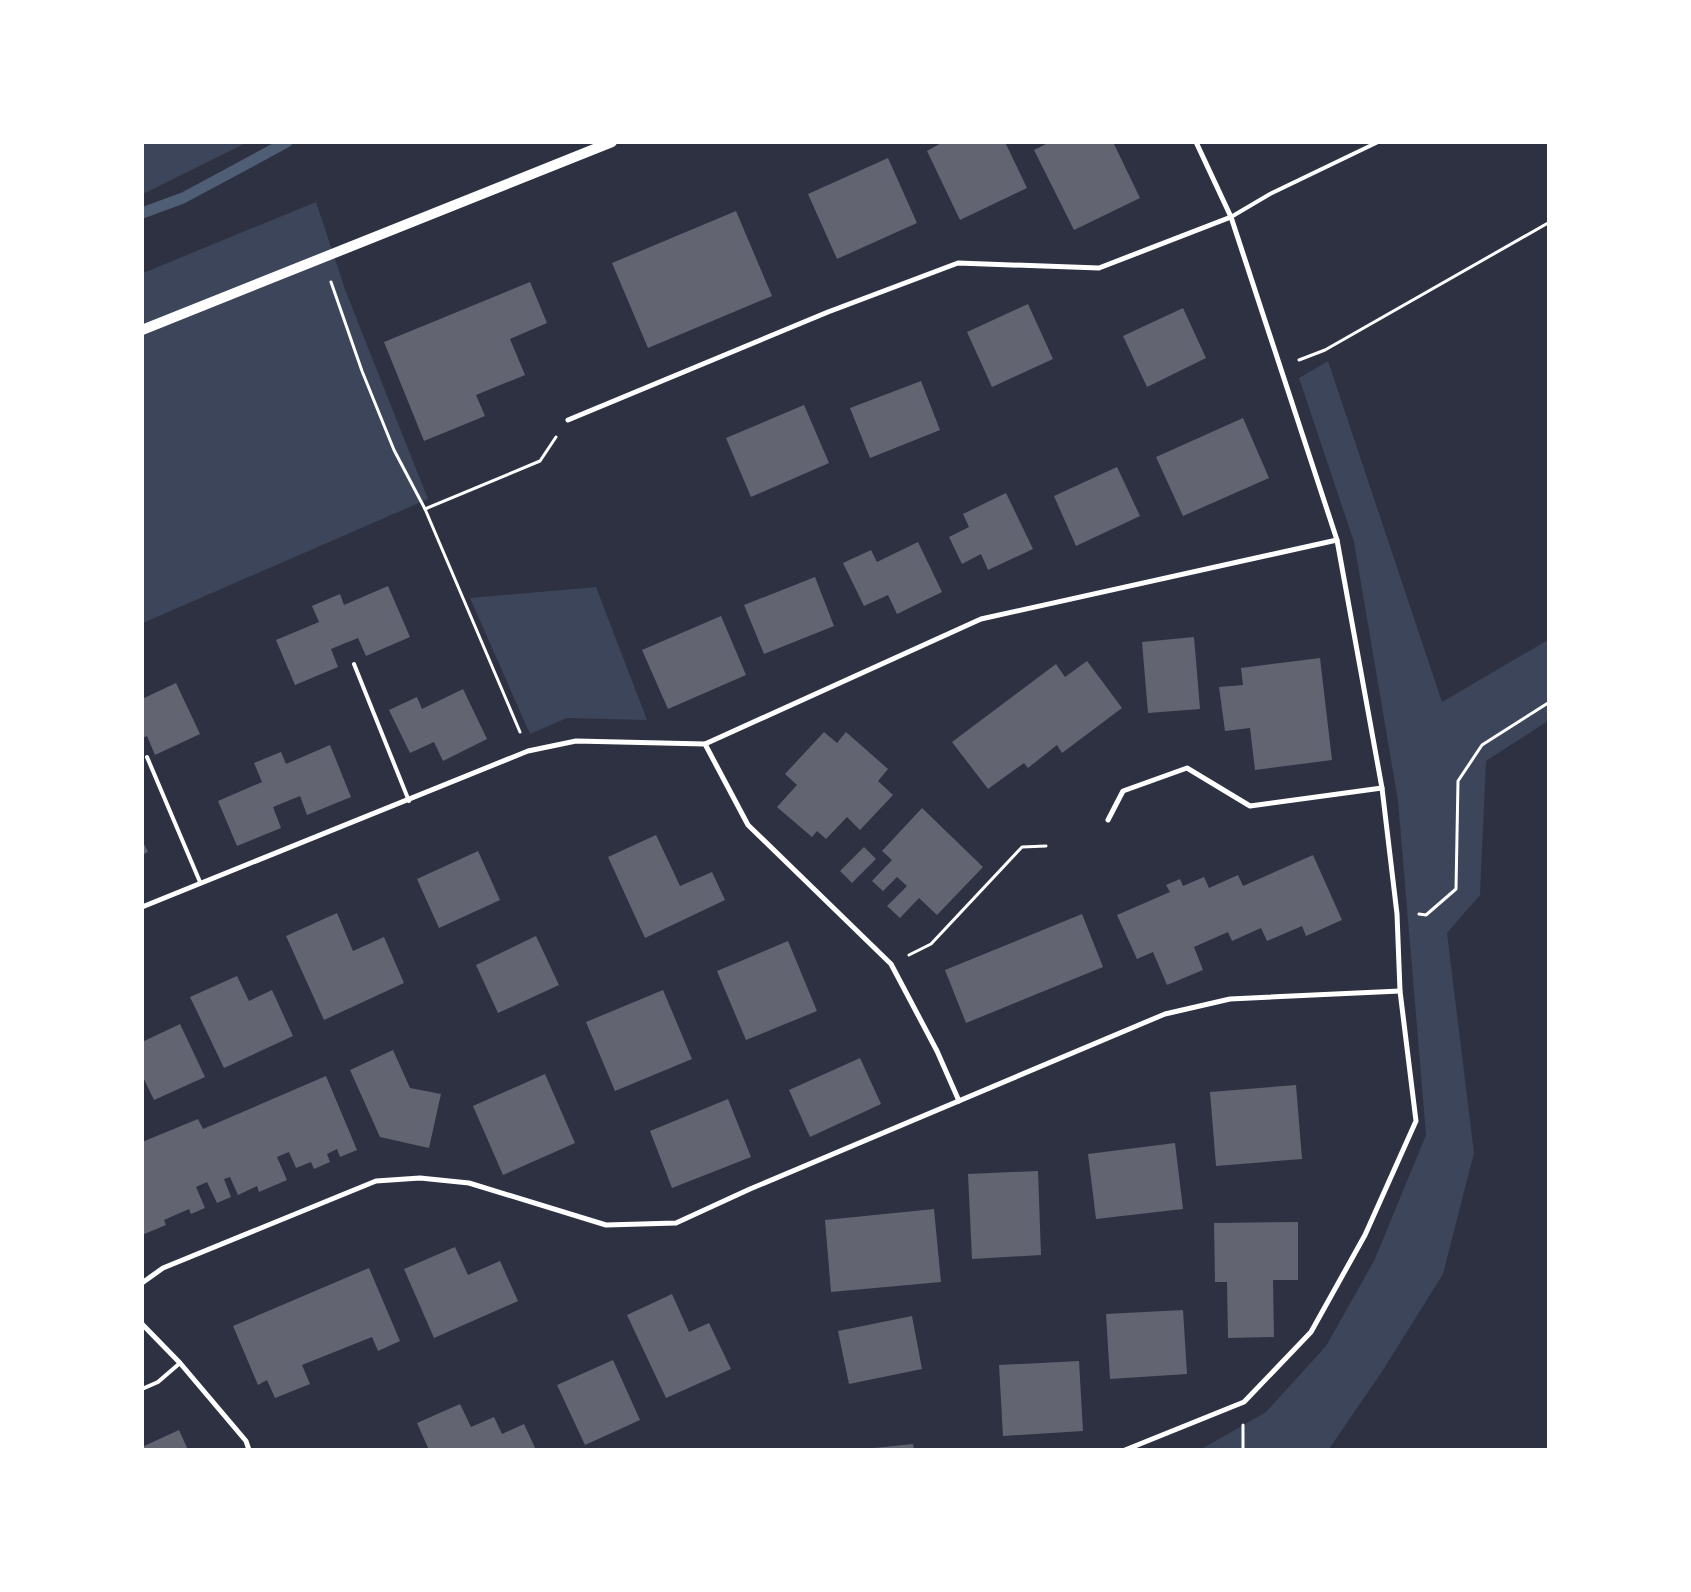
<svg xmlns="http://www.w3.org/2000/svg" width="1691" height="1592" font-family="Roboto,sans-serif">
  <rect width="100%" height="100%" fill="#2d3142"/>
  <g fill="#3c4559">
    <path d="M 143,142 L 246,142 L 246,143 L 143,194 Z"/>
    <path d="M 316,202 L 346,292 L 428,499 L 143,623 L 143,273 Z"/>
    <path d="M 1328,361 L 1442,702 L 1548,640 L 1548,721 L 1486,761 L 1480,895 L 1447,933 L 1474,1153 L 1443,1274 L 1383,1370 L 1329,1449 L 1200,1450 L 1266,1412 L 1326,1346 L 1374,1261 L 1426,1135 L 1398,801 L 1354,542 L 1299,378 Z"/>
    <path d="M 596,587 L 647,720 L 567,718 L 530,734 L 470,598 Z"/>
  </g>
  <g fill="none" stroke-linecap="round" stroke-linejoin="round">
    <path stroke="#4f5d75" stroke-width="11" d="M 142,213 L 183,198 L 287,142"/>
  </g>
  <g fill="#626471">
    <path d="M 943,142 L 1005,142 L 1027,188 L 960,220 L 927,151 Z"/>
    <path d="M 1050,142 L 1113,142 L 1140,198 L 1074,230 L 1034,150 Z"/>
    <path d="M 888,158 L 917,223 L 837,259 L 808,194 Z"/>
    <path d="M 736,211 L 772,296 L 648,348 L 612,263 Z"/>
    <path d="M 530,282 L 547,323 L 510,339 L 525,375 L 476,395 L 485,416 L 424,441 L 384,342 Z"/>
    <path d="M 1028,304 L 1053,359 L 992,387 L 967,332 Z"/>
    <path d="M 1183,308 L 1206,358 L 1147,387 L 1123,336 Z"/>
    <path d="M 921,381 L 940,430 L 870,458 L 850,408 Z"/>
    <path d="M 804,405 L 829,463 L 751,497 L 726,438 Z"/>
    <path d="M 1243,418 L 1269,478 L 1183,516 L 1156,457 Z"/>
    <path d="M 1117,467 L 1140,516 L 1076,546 L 1054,496 Z"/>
    <path d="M 1006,493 L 1033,549 L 988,570 L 981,554 L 962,564 L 949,537 L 969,527 L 963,514 Z"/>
    <path d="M 918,542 L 942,592 L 897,614 L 888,595 L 864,606 L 843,563 L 871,550 L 877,562 Z"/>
    <path d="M 815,577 L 834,626 L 764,654 L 744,605 Z"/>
    <path d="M 388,586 L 410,637 L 366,656 L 358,638 L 331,649 L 338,667 L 295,685 L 276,640 L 319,622 L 312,606 L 340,594 L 344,605 Z"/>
    <path d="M 721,616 L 746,675 L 668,709 L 642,650 Z"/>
    <path d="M 1194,637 L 1200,709 L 1148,713 L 1142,642 Z"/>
    <path d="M 1320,658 L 1332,760 L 1255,770 L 1250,728 L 1225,731 L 1219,687 L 1243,685 L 1241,668 Z"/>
    <path d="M 1087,661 L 1122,708 L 1062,753 L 1057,745 L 1028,768 L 1024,763 L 988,789 L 952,742 L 1056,664 L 1065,677 Z"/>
    <path d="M 176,683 L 200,734 L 155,755 L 147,736 L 142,738 L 142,699 Z"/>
    <path d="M 463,689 L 487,739 L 443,761 L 434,742 L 410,753 L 389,710 L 417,697 L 422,709 Z"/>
    <path d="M 824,732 L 837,743 L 846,732 L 888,769 L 878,781 L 893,795 L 860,830 L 847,817 L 826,839 L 817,831 L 812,837 L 777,807 L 797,785 L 785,774 Z"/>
    <path d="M 330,745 L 351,797 L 307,815 L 300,796 L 273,807 L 281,828 L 237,846 L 218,801 L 262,782 L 254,763 L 281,752 L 286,764 Z"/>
    <path d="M 922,808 L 983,867 L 937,915 L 919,898 L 900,918 L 887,906 L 907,886 L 897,877 L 883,891 L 872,881 L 892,860 L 882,851 Z"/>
    <path d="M 656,835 L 680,886 L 712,872 L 725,900 L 645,938 L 608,857 Z"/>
    <path d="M 142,840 L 148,852 L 142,855 Z"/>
    <path d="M 864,847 L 876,859 L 852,883 L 840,871 Z"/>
    <path d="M 478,851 L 500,900 L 439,928 L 417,879 Z"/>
    <path d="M 1313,855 L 1342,920 L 1306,936 L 1302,926 L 1267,941 L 1261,928 L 1232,941 L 1228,932 L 1194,947 L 1203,970 L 1167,985 L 1153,952 L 1137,959 L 1117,915 L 1170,892 L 1166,885 L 1180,879 L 1183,886 L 1204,877 L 1209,888 L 1238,875 L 1243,886 Z"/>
    <path d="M 337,913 L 353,951 L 384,937 L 404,983 L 324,1020 L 286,936 Z"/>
    <path d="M 1082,914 L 1103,967 L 966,1023 L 945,970 Z"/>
    <path d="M 536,936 L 559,985 L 498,1013 L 476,965 Z"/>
    <path d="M 788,941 L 817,1011 L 746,1040 L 717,971 Z"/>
    <path d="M 237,976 L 249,1001 L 272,990 L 293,1036 L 224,1068 L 190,997 Z"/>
    <path d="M 663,990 L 692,1059 L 615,1091 L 586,1022 Z"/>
    <path d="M 180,1024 L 205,1077 L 154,1100 L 142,1075 L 142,1042 Z"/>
    <path d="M 393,1050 L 410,1088 L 441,1094 L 429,1148 L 380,1137 L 350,1070 Z"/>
    <path d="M 860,1058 L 881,1104 L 810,1137 L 789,1090 Z"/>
    <path d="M 545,1074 L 575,1143 L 503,1175 L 473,1106 Z"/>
    <path d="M 326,1076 L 357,1150 L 340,1157 L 337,1149 L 327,1154 L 330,1162 L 314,1169 L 311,1162 L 296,1168 L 289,1152 L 277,1157 L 287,1180 L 259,1192 L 257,1186 L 238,1195 L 230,1177 L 224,1179 L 231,1197 L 217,1203 L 207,1182 L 196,1187 L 205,1208 L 191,1214 L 189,1209 L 164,1220 L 166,1225 L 142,1235 L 142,1142 L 198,1119 L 203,1129 Z"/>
    <path d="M 1296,1085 L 1302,1159 L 1216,1166 L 1210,1092 Z"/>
    <path d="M 728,1099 L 751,1157 L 672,1188 L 650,1131 Z"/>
    <path d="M 1175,1143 L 1183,1209 L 1096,1219 L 1088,1154 Z"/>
    <path d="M 1038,1171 L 1041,1255 L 972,1259 L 968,1174 Z"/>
    <path d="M 934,1209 L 941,1282 L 831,1292 L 825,1220 Z"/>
    <path d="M 1298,1222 L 1298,1280 L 1273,1280 L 1274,1337 L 1228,1338 L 1227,1282 L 1215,1282 L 1214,1223 Z"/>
    <path d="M 455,1247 L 468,1275 L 500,1261 L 518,1301 L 434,1338 L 404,1269 Z"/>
    <path d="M 369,1268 L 400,1341 L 378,1351 L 372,1337 L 302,1365 L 310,1384 L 275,1398 L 267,1380 L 258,1385 L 233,1326 Z"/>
    <path d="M 672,1294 L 689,1332 L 709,1323 L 731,1369 L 666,1398 L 627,1315 Z"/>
    <path d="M 1183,1310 L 1187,1374 L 1110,1379 L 1106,1314 Z"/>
    <path d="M 912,1316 L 922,1369 L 849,1384 L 838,1331 Z"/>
    <path d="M 613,1360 L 640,1420 L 585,1445 L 557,1385 Z"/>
    <path d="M 1079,1361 L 1083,1431 L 1003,1436 L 999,1365 Z"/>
    <path d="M 460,1404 L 471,1427 L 494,1417 L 502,1434 L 524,1424 L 536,1450 L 429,1450 L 417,1423 Z"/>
    <path d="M 179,1430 L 188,1450 L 142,1450 L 142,1447 Z"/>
    <path d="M 913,1444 L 914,1450 L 874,1450 L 874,1448 Z"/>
  </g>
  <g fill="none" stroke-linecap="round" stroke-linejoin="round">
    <g stroke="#fff" stroke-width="3">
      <path d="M 331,282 L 362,371 L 394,450 L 425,509 L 520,732"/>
      <path d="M 1299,360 L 1325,350 L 1548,223"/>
      <path d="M 425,509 L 540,461 L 556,437"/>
      <path d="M 1419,914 L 1426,915 L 1456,889 L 1458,781 L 1482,745 L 1548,703"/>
      <path d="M 909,955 L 931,944 L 1022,847 L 1046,846"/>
      <path d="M 1243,1450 L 1243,1425"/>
    </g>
    <g stroke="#fff" stroke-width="4">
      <path d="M 1231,217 L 1270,194 L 1378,142"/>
      <path d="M 354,664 L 409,801"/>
      <path d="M 147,757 L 200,882"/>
      <path d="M 142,1389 L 158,1382 L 180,1363"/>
    </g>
    <g stroke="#fff" stroke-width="5">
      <path d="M 568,420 L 828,312 L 958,263 L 1099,268 L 1231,217"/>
      <path d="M 705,744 L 748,825 L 891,964 L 937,1051 L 959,1101"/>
      <path d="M 1108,820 L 1123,791 L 1187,768 L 1250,806 L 1382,788"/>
      <path d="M 142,907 L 528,751 L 576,741 L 705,744 L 981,619 L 1337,540"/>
      <path d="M 142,1283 L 163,1268 L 376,1181 L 420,1178 L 469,1183 L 606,1225 L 676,1223 L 750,1189 L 1165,1014 L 1230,999 L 1400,991"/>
      <path d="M 142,1324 L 180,1363 L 246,1441 L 249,1450"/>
      <path d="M 1125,1450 L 1244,1402 L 1311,1332 L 1365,1235 L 1416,1121 L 1400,991 L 1397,914 L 1382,788 L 1337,540 L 1231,217 L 1196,142"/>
    </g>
    <path stroke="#fff" stroke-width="10" d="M 142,330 L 612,142"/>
  </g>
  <rect width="1691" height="1592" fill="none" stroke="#ffffff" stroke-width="288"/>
</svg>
